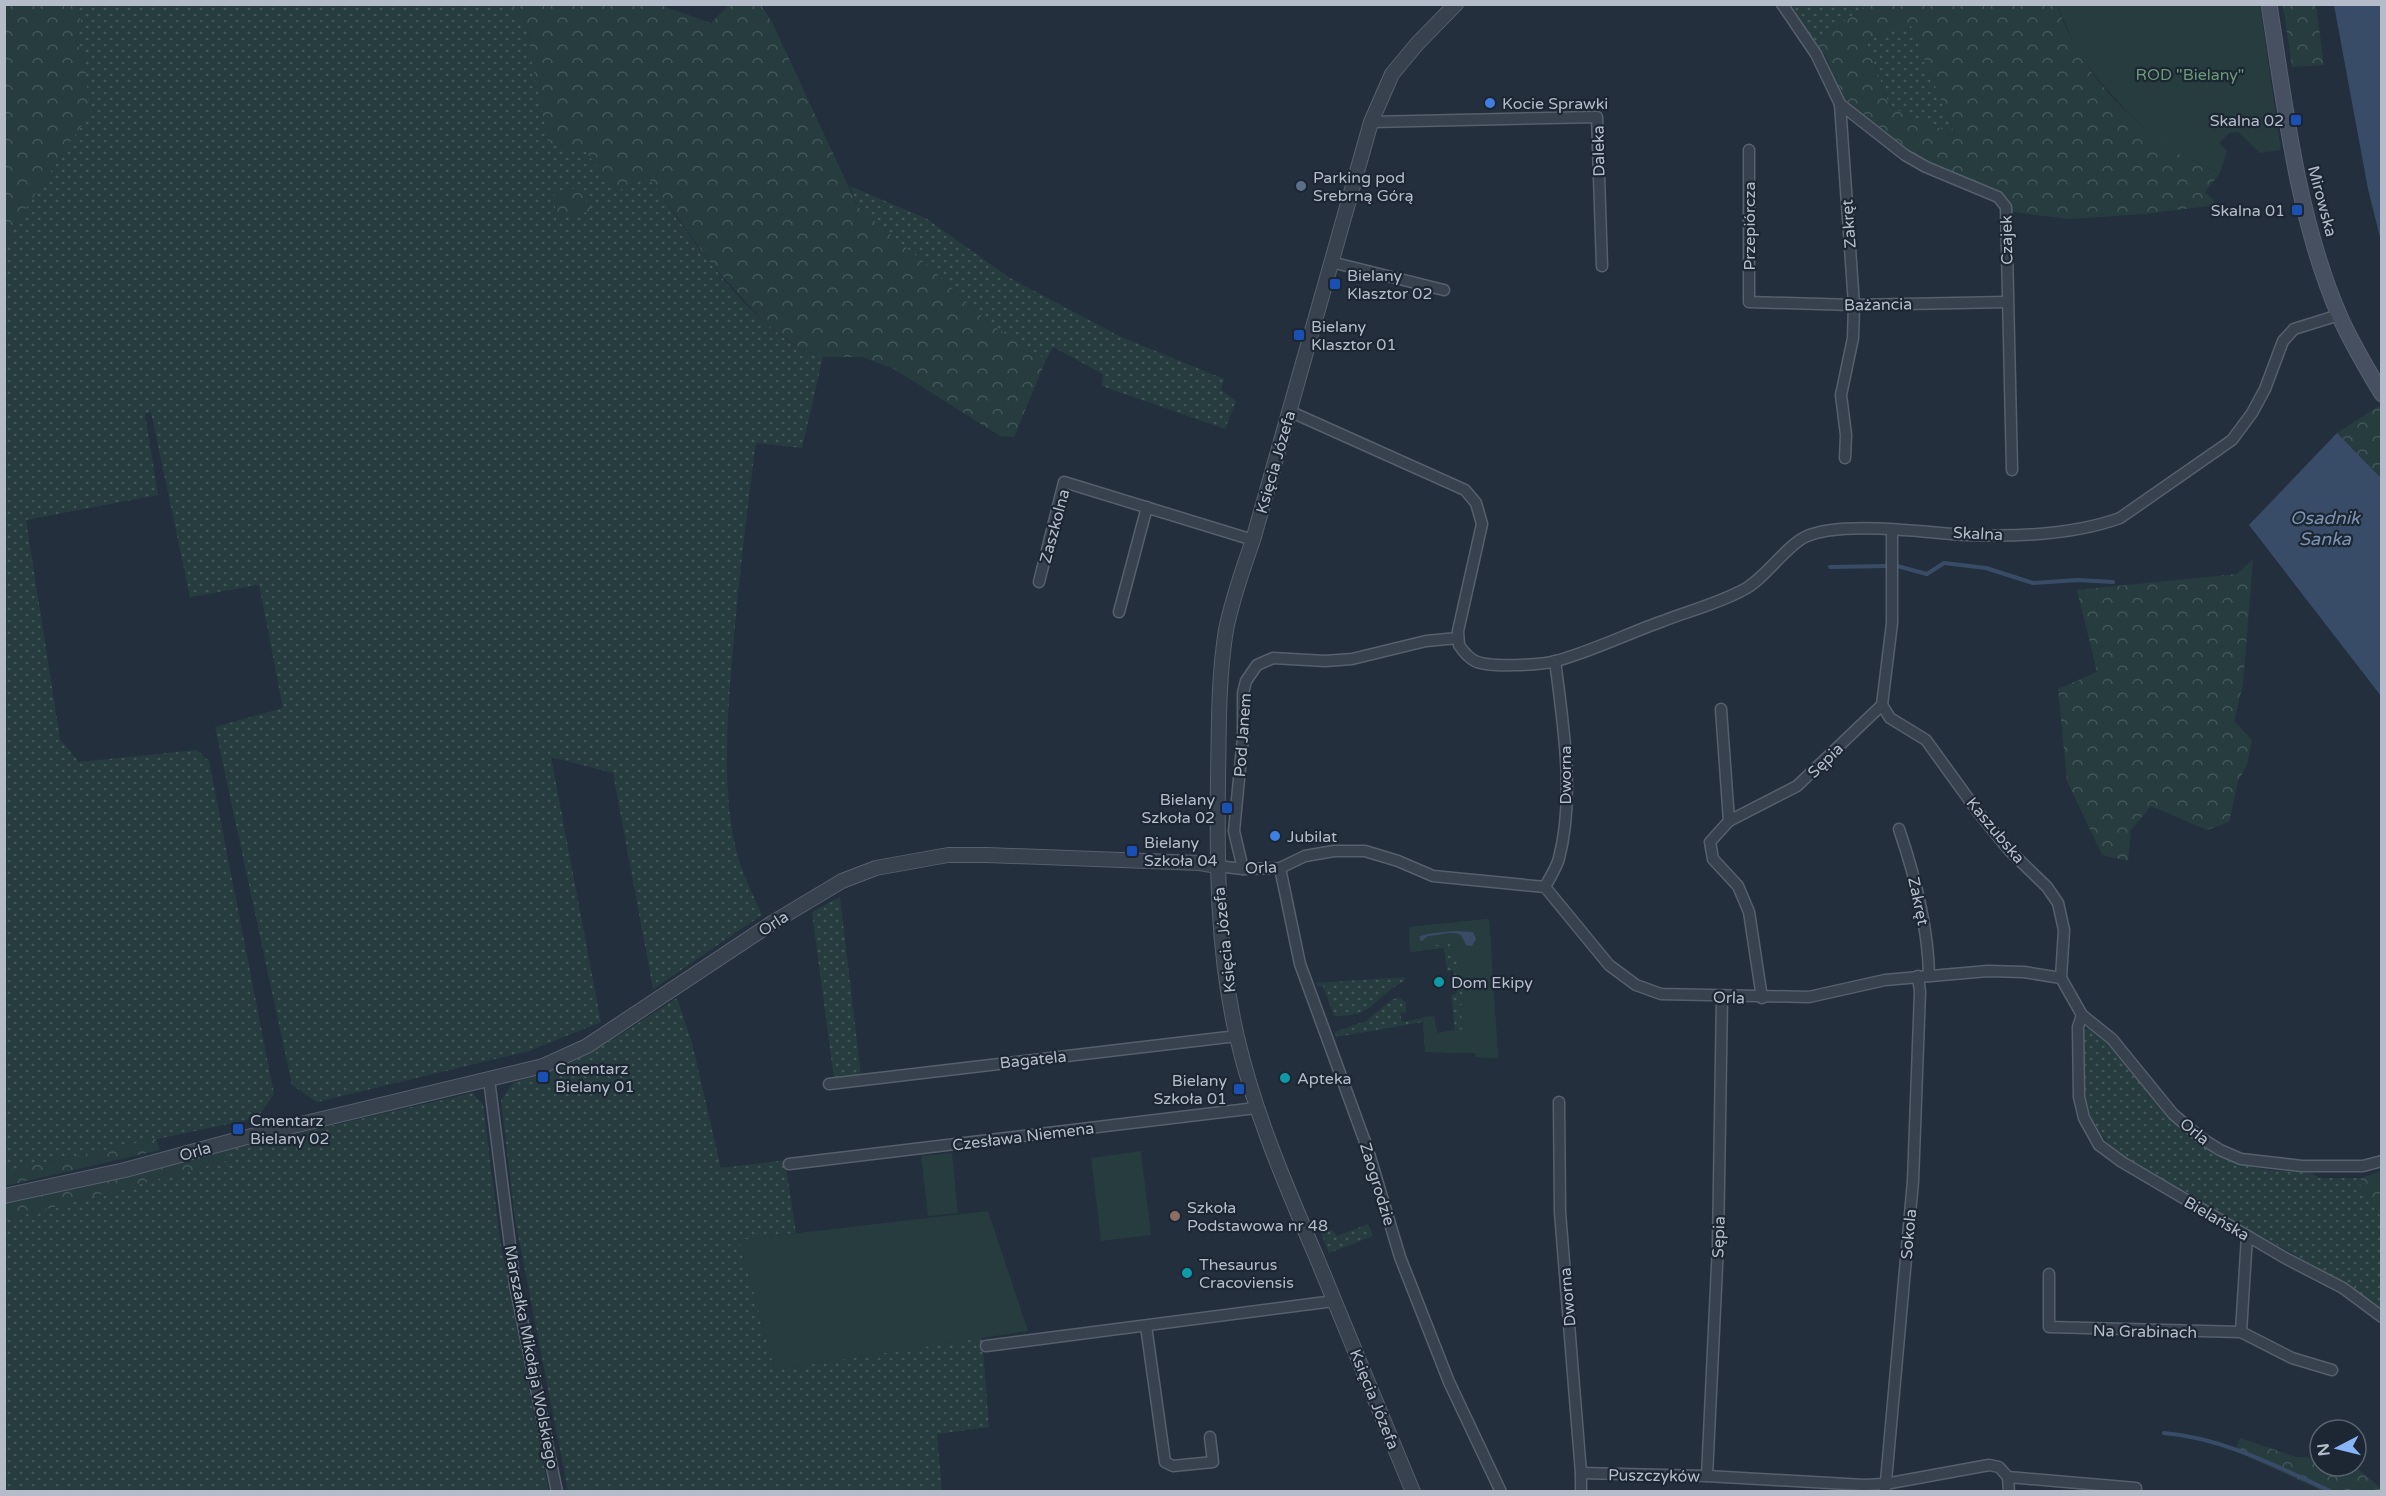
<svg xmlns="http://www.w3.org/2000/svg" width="2386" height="1496" font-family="'Varela Round',sans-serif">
  <defs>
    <pattern id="grass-dots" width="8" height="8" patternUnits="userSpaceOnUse" patternTransform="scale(1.5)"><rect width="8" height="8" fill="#263c3f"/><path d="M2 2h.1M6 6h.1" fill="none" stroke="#435659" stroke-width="1.8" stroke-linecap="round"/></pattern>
    <pattern id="forest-crowns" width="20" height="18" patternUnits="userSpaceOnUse" patternTransform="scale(1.5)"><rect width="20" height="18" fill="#263c3f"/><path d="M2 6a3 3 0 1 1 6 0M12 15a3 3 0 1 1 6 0" fill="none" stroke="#435659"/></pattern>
  </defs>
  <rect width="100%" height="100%" fill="#242f3e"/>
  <g fill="url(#grass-dots)">
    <path d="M 510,4 L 529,30 L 530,53 L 559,142 L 570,151 L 584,149 L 617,191 L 648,177 C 690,236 735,307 797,347 C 804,351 814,354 823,357 L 802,448 L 756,443 C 746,515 738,587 732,660 C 727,723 721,799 739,860 C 745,879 754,897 762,915 L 653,989 L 613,773 L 551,757 L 601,1022 L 529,1051 L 317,1102 L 292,1085 L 215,727 L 283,708 L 259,585 L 190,597 L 151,412 L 145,414 L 158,495 L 26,520 L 60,739 L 79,762 L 197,750 L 209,761 L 274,1094 L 257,1118 L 5,1171 L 4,248 L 20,217 L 82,125 L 89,117 L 84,56 L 76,42 L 81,22 L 78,5 Z"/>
    <path d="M 1787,5 L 1867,5 L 1814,43 Z"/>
    <path d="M 1910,23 L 1955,135 L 1890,107 L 1866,41 Z"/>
    <path d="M 850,186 L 927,219 L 1010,278 L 1119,336 L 1224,379 L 1221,390 L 1236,401 L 1225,429 L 1102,386 L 1103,374 L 1053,347 L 1046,360 L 990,324 L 932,269 L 858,207 Z"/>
    <path d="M 840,897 L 861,1076 L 834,1079 L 812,912 Z"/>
    <path d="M 1489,919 L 1498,1058 L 1476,1057 L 1475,1053 L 1425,1052 L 1423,1022 L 1336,1037 L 1335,1032 L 1366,1021 L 1393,999 L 1400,998 L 1406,1003 L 1406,1012 L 1400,1013 L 1402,1022 L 1434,1016 L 1437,1033 L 1455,1030 L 1451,995 L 1457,993 L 1453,970 L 1447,971 L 1444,948 L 1410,952 L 1409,927 Z"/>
    <path d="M 1405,977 L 1404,981 C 1372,998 1375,1017 1334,1016 L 1323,986 L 1318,987 L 1316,983 Z"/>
    <path d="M 677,998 L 692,1043 L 721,1168 L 785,1160 L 796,1233 L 740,1241 L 775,1370 L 982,1337 L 989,1427 L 937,1434 L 942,1491 L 568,1491 L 515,1219 L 501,1100 L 513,1083 L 575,1060 L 618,1036 Z"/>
    <path d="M 2090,1029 C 2111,1042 2125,1064 2140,1082 C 2168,1117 2199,1152 2243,1165 C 2264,1171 2289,1171 2311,1173 L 2319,1178 L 2361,1178 L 2360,1184 L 2381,1217 L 2381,1310 C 2323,1266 2255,1235 2192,1198 C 2156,1177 2113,1160 2093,1121 C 2081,1100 2084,1060 2083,1035 L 2084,1030 Z"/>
    <path d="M 472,1093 L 483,1104 L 501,1246 L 549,1491 L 5,1492 L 5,1220 L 229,1160 L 226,1150 Z"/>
    <path d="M 1368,1224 L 1373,1236 L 1329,1253 L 1321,1233 L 1332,1230 L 1337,1236 Z"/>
  </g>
  <g fill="url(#forest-crowns)" fill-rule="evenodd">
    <path d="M 5,4 L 78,5 L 81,22 L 76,42 L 84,56 L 90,118 L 82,125 L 20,217 L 5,248 Z"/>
    <path d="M 510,5 L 660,5 L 711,23 L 729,5 L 761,5 L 772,22 L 858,207 L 932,269 L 990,324 L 1046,360 L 1014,437 L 1000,436 L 894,369 L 862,357 L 823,357 L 799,348 L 765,323 L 712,265 L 648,177 L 617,191 L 584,150 L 570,151 L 559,142 L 549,144 L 530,53 L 529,30 Z"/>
    <path d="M 1867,5 L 2057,5 C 2083,81 2146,142 2220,173 L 2205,192 L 2218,205 L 2144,214 L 2069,219 L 2013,212 L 2009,201 L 2000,191 L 1927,165 L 1895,144 L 1841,96 L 1826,56 L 1814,43 ZM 1910,24 L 1955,134 L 1955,135 L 1890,107 L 1866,41 Z"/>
    <path d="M 2283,5 L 2316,5 L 2324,65 L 2292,67 Z"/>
    <path d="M 578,188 L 592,211 L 556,219 L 554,191 Z"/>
    <path d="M 2379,406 L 2382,409 L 2381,478 L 2337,433 Z"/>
    <path d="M 2253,559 L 2243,684 L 2234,721 L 2252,740 L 2247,765 L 2238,781 L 2229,822 L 2207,830 L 2151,806 L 2131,830 L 2128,861 L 2102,855 L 2067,781 L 2058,689 L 2097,672 L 2077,590 L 2237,574 Z"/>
    <path d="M 156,1139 L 160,1150 L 5,1186 L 5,1171 Z"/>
    <path d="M 226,1150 L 230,1160 L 5,1220 L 5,1203 Z"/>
    <path d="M 2381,1171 L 2382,1171 L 2381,1217 L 2360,1184 L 2361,1178 Z"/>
    <path d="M 2240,1438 L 2296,1457 L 2320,1458 L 2320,1466 L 2354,1466 L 2381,1488 L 2381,1491 L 2323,1491 L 2235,1451 Z"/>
  </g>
  <g fill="#263c3f">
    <path d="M 2057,5 L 2260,5 L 2281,150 L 2260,153 L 2238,132 L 2229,133 L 2219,143 L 2227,151 L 2220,173 L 2170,150 L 2128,113 L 2102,84 L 2078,53 Z"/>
    <path d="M 1489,919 L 1498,1058 L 1476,1057 L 1475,1053 L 1425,1052 L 1423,1017 L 1434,1016 L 1437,1033 L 1463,1029 L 1460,1005 L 1464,1004 L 1458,959 L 1453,959 L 1450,943 L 1431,946 L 1431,949 L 1410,952 L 1409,927 Z"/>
    <path d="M 1141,1151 L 1151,1235 L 1101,1241 L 1091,1158 Z"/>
    <path d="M 952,1153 L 958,1213 L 928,1216 L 921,1156 Z"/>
    <path d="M 988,1211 L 1028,1331 L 775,1370 L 739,1240 Z"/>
  </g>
  <g fill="#394c67">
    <path d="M 2334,5 L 2381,5 L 2381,241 L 2368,189 Z"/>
    <path d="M 2337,433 L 2381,478 L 2381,696 L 2249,525 Z"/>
    <path d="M 1455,931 L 1473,932 L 1476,939 L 1472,946 L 1466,945 L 1461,935 C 1450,930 1439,936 1428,936 L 1422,941 L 1420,940 L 1420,936 C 1430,933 1444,932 1455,931 Z"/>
  </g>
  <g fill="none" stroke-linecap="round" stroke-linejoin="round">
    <g stroke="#394c67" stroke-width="4">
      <path d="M 1897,566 L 1927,574 L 1944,563 L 1986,568 L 2033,583 L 2078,580 L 2113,582"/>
      <path d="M 1830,567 L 1887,566"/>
      <path d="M 2164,1433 C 2224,1438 2278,1467 2332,1492"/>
    </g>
    <defs>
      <g id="minor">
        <path d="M 1782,4 L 1816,54 L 1840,104 L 1854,305 L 1853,338 L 1841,395 L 1846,435 L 1845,458"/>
        <path d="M 1840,104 L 1905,155 L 1926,167 L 1998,197 L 2006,207 L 2012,470"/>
        <path d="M 1371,122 L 1597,117 L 1602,266"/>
        <path d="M 1749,150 L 1749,302 L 1854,305 L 2007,302"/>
        <path d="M 1331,262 L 1444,290"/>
        <path d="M 1289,411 L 1465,490 L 1476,503 L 1482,524 L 1458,631 L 1459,645 C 1463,651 1469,658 1475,661 C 1488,668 1541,665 1556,661 C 1590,652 1629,633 1663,621 C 1689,611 1719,603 1743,590 C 1764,580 1786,546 1805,537 C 1842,520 1926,533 1967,535 C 2017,537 2073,535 2120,518 L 2232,440 L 2252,413 L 2265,389 L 2283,341 L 2294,329 L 2339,315"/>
        <path d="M 1039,582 L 1064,482 L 1253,540"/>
        <path d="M 1119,612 L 1147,507"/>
        <path d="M 1882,705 L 1890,718 L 1926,740 L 1978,812 L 2009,850 L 2047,887 L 2058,903 L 2064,930 L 2061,978"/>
        <path d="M 1882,705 L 1892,623 L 1892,530"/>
        <path d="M 1721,709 L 1729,821"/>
        <path d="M 1899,829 C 1915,876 1928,925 1929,975"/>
        <path d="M 1217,866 L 1243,869 L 1280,868 L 1305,856 L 1334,851 L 1365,851 L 1398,861 L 1433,876 L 1545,887 L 1609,965 L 1636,985 L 1661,994 L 1809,997 L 1885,980 L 1988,971 L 2024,972 L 2061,978"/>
        <path d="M 1280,868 L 1300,964 L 1368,1150 L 1400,1257 L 1449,1382 L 1501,1492"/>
        <path d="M 1243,869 L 1234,831 L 1243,737 L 1243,693 L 1246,681 L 1257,665 L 1273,658 L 1325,661 L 1352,659 L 1426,641 L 1458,638"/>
        <path d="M 1545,887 C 1550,877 1557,867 1559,858 C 1575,798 1563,722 1555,661"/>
        <path d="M 2061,978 L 2082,1015 L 2112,1039 L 2173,1114 L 2201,1138 L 2220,1150 L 2241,1159 L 2302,1166 L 2363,1166 L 2382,1161"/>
        <path d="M 1762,998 L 1749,912 L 1738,886 L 1713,859 L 1710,842 L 1729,821 L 1797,786 L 1882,705"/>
        <path d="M 2082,1015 L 2078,1027 L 2079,1097 L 2084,1118 L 2099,1145 L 2122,1162 L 2285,1258 L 2343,1288 L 2382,1317"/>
        <path d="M 489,1079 L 515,1285 L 557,1492"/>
        <path d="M 829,1084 L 1237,1036"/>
        <path d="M 1559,1102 L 1560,1212 L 1581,1473 L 1581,1492"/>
        <path d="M 789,1164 L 1256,1108"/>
        <path d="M 2049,1274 L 2049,1327 L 2241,1332 L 2292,1358 L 2332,1370"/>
        <path d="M 1146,1326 L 1165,1462 L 1173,1466 L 1213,1462 L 1210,1437"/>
        <path d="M 2241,1332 L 2247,1236"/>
        <path d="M 986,1346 L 1334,1301"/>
        <path d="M 1581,1473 L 1707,1476 L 1864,1485 L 1885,1484 L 1989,1465 L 1999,1467 L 2008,1477"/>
        <path d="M 1707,1476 L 1718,1245 L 1722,997"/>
        <path d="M 2008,1477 L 2136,1488"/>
        <path d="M 2008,1477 L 2009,1492"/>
        <path d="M 1885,1492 L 1913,1181 L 1920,992 L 1918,976"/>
      </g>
      <g id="tertiary">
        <path d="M 4,1196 L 125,1170 L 243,1138 L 543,1066 L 587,1046 L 772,923 L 842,881 L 876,868 L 948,855 L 987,855 L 1200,863 L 1217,866"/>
        <path d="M 1413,1492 C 1381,1415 1350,1338 1318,1261 C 1287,1188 1255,1115 1237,1037 C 1217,952 1217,866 1218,779 C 1219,730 1218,679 1226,630 C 1232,599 1243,569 1253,540 L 1371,122 L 1392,74 L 1417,44 L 1456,4"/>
      </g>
      <path id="secondary" d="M 2269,4 C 2285,108 2298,221 2340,317 C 2352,344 2367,369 2382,394"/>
    </defs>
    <use href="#minor" stroke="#565f6c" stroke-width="13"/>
    <use href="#tertiary" stroke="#565f6c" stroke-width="16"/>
    <use href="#secondary" stroke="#565f6c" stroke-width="17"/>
    <use href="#minor" stroke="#38414e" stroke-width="10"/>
    <use href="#tertiary" stroke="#38414e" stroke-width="14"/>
    <use href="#secondary" stroke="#465061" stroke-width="15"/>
  </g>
  <g fill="#3f7fe0" stroke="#1d2633" stroke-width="2">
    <circle cx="1490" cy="103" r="6"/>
    <circle cx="1275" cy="836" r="6"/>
  </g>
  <g fill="#1a4fb4" stroke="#1d2633" stroke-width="2">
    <rect x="2290" y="114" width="12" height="12" rx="3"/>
    <rect x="2291" y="204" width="12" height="12" rx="3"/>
    <rect x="1329" y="278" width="12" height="12" rx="3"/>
    <rect x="1293" y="329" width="12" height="12" rx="3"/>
    <rect x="1221" y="802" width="12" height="12" rx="3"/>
    <rect x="1126" y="845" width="12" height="12" rx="3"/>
    <rect x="537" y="1071" width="12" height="12" rx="3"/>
    <rect x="1233" y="1083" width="12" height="12" rx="3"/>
    <rect x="232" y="1123" width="12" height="12" rx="3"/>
  </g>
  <circle fill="#5c6f8a" stroke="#1d2633" stroke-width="2" cx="1301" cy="186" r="6"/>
  <g fill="#0f9aa8" stroke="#1d2633" stroke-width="2">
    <circle cx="1439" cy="982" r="6"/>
    <circle cx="1285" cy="1078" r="6"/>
    <circle cx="1187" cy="1273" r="6"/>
  </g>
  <circle fill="#8d6e63" stroke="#1d2633" stroke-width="2" cx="1175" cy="1216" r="6"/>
  <g text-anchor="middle" stroke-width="4.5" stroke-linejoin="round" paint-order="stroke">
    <g font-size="16" fill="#6b9a76" stroke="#1d2633">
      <text x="2190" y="80">ROD "Bielany"</text>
    </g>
    <g font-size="16" fill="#b4bcc9" stroke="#1d2633" text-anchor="start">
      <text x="1502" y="109">Kocie Sprawki</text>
      <text x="2284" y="126" text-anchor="end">Skalna 02</text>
      <text x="1313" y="183">Parking pod<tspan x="1313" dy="18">Srebrną Górą</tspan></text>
      <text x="2285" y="216" text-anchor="end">Skalna 01</text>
      <text x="1347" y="281">Bielany<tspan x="1347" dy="18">Klasztor 02</tspan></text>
      <text x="1311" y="332">Bielany<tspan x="1311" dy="18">Klasztor 01</tspan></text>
      <text x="1215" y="805" text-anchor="end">Bielany<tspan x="1215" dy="18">Szkoła 02</tspan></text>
      <text x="1287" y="842">Jubilat</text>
      <text x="1144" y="848">Bielany<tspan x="1144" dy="18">Szkoła 04</tspan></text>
      <text x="1451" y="988">Dom Ekipy</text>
      <text x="555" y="1074">Cmentarz<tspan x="555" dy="18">Bielany 01</tspan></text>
      <text x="1297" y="1084">Apteka</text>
      <text x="1227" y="1086" text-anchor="end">Bielany<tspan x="1227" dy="18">Szkoła 01</tspan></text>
      <text x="250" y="1126">Cmentarz<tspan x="250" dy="18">Bielany 02</tspan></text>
      <text x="1187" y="1213">Szkoła<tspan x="1187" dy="18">Podstawowa nr 48</tspan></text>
      <text x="1199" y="1270">Thesaurus<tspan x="1199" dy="18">Cracoviensis</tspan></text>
    </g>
    <g font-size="16" fill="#b4bcc9" stroke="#1d2633">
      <text transform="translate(1598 151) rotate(-91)" y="6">Daleka</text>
      <text transform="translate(2323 201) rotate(75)" y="6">Mirowska</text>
      <text transform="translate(1848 224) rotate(-94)" y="6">Zakręt</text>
      <text transform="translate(1749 226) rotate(-90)" y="6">Przepiórcza</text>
      <text transform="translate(2006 240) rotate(-91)" y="6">Czajek</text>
      <text transform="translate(1878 304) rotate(-1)" y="6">Bażancia</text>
      <text transform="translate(1275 462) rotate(-74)" y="6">Księcia Józefa</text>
      <text transform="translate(1054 526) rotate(-75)" y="6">Zaszkolna</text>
      <text transform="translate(1978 533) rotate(3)" y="6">Skalna</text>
      <text transform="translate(1242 735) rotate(-86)" y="6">Pod Janem</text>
      <text transform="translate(1825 760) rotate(-44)" y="6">Sępia</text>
      <text transform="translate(1565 775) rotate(-90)" y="6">Dworna</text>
      <text transform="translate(1996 830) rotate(50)" y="6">Kaszubska</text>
      <text transform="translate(1261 867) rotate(-3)" y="6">Orla</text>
      <text transform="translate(1919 901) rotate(78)" y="6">Zakręt</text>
      <text transform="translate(773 923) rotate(-33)" y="6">Orla</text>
      <text transform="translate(1224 940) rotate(-96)" y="6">Księcia Józefa</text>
      <text transform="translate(1729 997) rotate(2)" y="6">Orla</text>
      <text transform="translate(1033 1059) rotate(-6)" y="6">Bagatela</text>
      <text transform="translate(2195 1131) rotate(39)" y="6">Orla</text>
      <text transform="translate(1023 1136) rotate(-7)" y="6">Czesława Niemena</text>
      <text transform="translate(195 1151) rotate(-16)" y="6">Orla</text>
      <text transform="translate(1378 1184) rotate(73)" y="6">Zaogrodzie</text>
      <text transform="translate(2217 1218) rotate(30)" y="6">Bielańska</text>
      <text transform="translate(1908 1234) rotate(-85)" y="6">Sokola</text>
      <text transform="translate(1718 1237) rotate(-88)" y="6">Sępia</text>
      <text transform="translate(1567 1297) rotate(-95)" y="6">Dworna</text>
      <text transform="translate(2145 1331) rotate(1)" y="6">Na Grabinach</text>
      <text transform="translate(532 1357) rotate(79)" y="6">Marszałka Mikołaja Wolskiego</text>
      <text transform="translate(1375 1399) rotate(68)" y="6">Księcia Józefa</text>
      <text transform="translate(1654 1475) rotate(1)" y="6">Puszczyków</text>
    </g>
    <g font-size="18" font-style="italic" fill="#7c92b1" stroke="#1d2633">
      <text x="2325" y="524">Osadnik<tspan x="2325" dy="21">Sanka</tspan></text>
    </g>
  </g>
  <rect width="2386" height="1496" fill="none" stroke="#b4bcc9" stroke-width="12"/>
  <g transform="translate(2338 1448) rotate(263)"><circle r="28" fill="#1d2633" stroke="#59626f" stroke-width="1.5"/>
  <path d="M0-4.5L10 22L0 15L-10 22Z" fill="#8ab4f8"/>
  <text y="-9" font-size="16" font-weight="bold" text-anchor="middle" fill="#b4bcc9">N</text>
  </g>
</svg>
